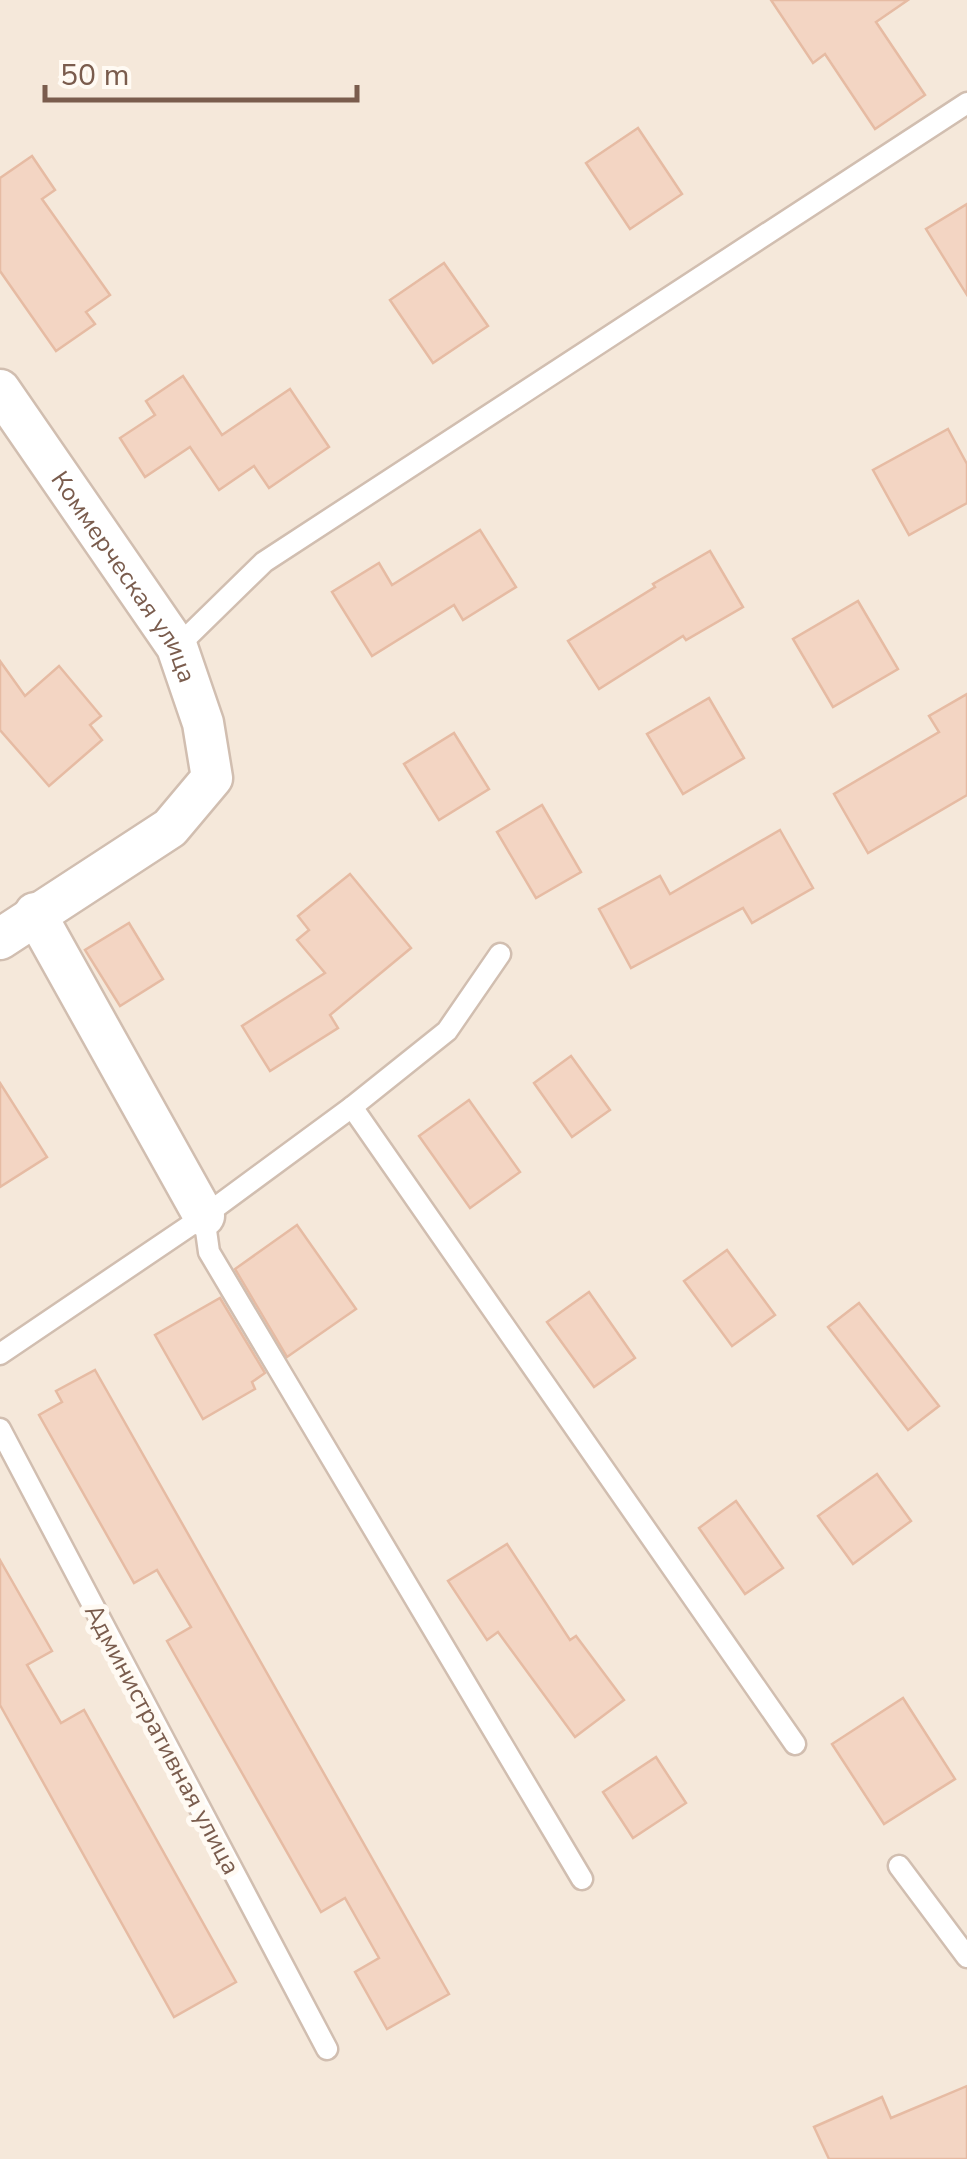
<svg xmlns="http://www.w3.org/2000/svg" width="967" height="2159" font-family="'Nunito Sans',sans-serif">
  <rect width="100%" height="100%" fill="#fdf6ec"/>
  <rect fill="#f5e8da" x="0" y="0" width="967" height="2159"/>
  <g fill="#f3d5c3" stroke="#e6bba3" stroke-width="2.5">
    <path d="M 771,0 L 908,0 L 876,22 L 925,95 L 875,129 L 825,54 L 813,63 Z"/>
    <path d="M 638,128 L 682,194 L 630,229 L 586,163 Z"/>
    <path d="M 32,156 L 55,190 L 42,199 L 110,295 L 86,312 L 95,324 L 56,351 L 0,271 L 0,178 Z"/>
    <path d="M 967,204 L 967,295 L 926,229 Z"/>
    <path d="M 444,263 L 488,326 L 433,363 L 390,300 Z"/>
    <path d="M 183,376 L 222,435 L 290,389 L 329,447 L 269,488 L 254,466 L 219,490 L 190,447 L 145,477 L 120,438 L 155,415 L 146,401 Z"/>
    <path d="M 948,429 L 967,464 L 967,503 L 909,535 L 873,470 Z"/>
    <path d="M 480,530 L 516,587 L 463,620 L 454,605 L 372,656 L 332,592 L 379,563 L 392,585 Z"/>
    <path d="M 710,551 L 743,607 L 686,640 L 683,636 L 599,689 L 568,641 L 655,587 L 653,584 Z"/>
    <path d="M 858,601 L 898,669 L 833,707 L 793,639 Z"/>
    <path d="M 0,661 L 25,696 L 59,666 L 101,716 L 90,725 L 102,740 L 49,786 L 0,730 Z"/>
    <path d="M 967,694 L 967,795 L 868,853 L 834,794 L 939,732 L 929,716 Z"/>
    <path d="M 709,698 L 744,758 L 683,794 L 647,734 Z"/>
    <path d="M 454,733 L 489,789 L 439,820 L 404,764 Z"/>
    <path d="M 542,805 L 581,872 L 536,898 L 497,832 Z"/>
    <path d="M 780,830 L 813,888 L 752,923 L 743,908 L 631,968 L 599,909 L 660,876 L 670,894 Z"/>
    <path d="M 350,874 L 411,948 L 330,1015 L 338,1028 L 270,1071 L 242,1026 L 325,973 L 297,940 L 309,930 L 298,916 Z"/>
    <path d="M 129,923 L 163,979 L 120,1006 L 85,950 Z"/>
    <path d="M 571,1056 L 610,1110 L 572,1137 L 534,1083 Z"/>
    <path d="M 0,1083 L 47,1157 L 0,1187 Z"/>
    <path d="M 469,1100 L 520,1172 L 470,1208 L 419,1136 Z"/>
    <path d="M 297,1225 L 356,1309 L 287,1357 L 235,1269 Z"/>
    <path d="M 727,1250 L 775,1315 L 732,1346 L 684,1281 Z"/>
    <path d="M 589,1292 L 635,1358 L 594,1387 L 547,1322 Z"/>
    <path d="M 220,1298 L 265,1373 L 252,1382 L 255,1389 L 203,1419 L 155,1335 Z"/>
    <path d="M 859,1303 L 939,1406 L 908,1430 L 828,1327 Z"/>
    <path d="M 95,1370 L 449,1994 L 387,2029 L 355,1972 L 379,1958 L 345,1898 L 321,1912 L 167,1641 L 191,1627 L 157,1570 L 134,1583 L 39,1415 L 62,1402 L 56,1391 Z"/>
    <path d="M 877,1474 L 911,1521 L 853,1564 L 818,1516 Z"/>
    <path d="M 736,1501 L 783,1568 L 745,1594 L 699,1528 Z"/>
    <path d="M 507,1544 L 570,1640 L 576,1636 L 624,1700 L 575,1737 L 498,1632 L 487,1640 L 448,1581 Z"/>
    <path d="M 0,1560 L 52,1651 L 27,1665 L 61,1723 L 84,1710 L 236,1982 L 174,2017 L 0,1705 Z"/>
    <path d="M 903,1698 L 955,1779 L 884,1824 L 832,1744 Z"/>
    <path d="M 656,1757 L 686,1803 L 633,1838 L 603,1792 Z"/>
    <path d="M 967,2086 L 967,2159 L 829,2159 L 814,2127 L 882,2097 L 891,2118 Z"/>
  </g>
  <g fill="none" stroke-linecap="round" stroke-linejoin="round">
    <defs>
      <g id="service">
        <path d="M 177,647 L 264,562 L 967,103"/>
        <path d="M 352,1107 L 795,1744"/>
        <path d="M 204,1216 L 209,1252 L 582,1879"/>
        <path d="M 0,1354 L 204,1216 L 352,1107 L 447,1031 L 500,954"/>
        <path d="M 0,1429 L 327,2049"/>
        <path d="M 899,1866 L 967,1957"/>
      </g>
      <g id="minor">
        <path id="s1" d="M 0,390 L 177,647 L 203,723 L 212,778 L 170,828 L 0,939"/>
        <path d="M 35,913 L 204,1216"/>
      </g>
    </defs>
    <use href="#service" stroke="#d1beb0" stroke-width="25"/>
    <use href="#minor" stroke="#d1beb0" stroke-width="45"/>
    <use href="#service" stroke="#fff" stroke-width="20"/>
    <use href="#minor" stroke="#fff" stroke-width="40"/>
  </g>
  <g text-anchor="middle" stroke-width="10" stroke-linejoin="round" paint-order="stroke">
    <g font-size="25" fill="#7a5c4d" stroke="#fffaf3">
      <text dy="9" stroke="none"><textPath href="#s1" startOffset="225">Коммерческая улица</textPath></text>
      <text transform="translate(163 1739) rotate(62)" y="9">Административная улица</text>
    </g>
  </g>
  <path d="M45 85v15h312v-15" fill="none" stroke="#7a5c4d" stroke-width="5"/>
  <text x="60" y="85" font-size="30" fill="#7a5c4d" stroke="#fffaf3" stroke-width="8" paint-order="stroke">50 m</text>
</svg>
